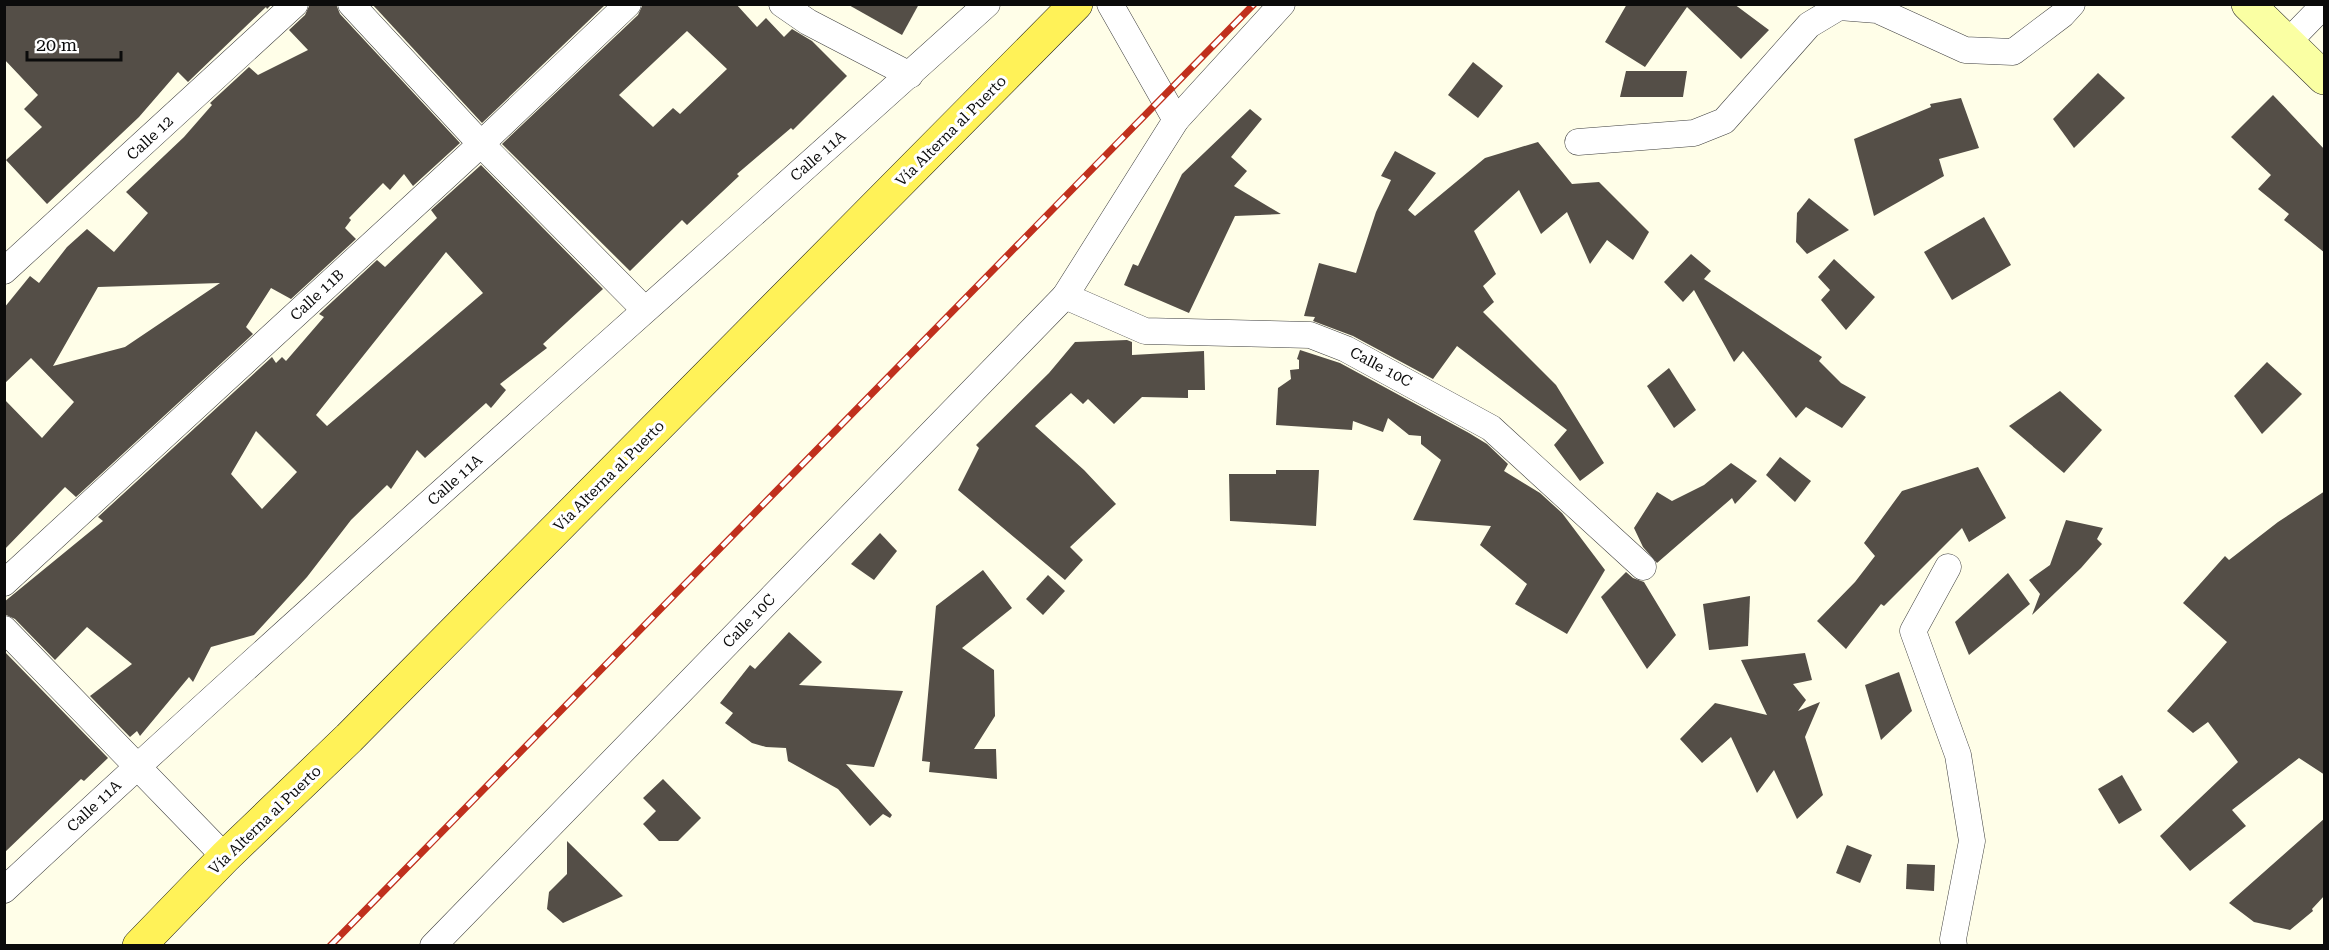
<svg xmlns="http://www.w3.org/2000/svg" width="2329" height="950" font-family="'Roboto Serif',serif">
  <rect width="100%" height="100%" fill="#fffee8"/>
  <g fill="#544e47" fill-rule="evenodd">
    <path d="M 4,4 L 272,4 L 267,9 L 266,7 L 188,82 L 178,72 L 139,117 L 47,204 L 6,160 L 42,127 L 24,109 L 38,95 L 4,59 Z"/>
    <path d="M 310,4 L 336,4 L 340,14 L 460,143 L 413,186 L 404,174 L 390,190 L 383,183 L 349,218 L 351,220 L 345,228 L 356,239 L 291,299 L 271,288 L 246,327 L 253,334 L 76,497 L 65,487 L 4,550 L 4,399 L 42,438 L 74,402 L 31,358 L 4,384 L 4,308 L 30,276 L 39,283 L 67,247 L 87,229 L 114,252 L 148,213 L 126,192 L 184,137 L 212,105 L 210,103 L 249,67 L 258,75 L 308,50 L 289,30 L 305,15 ZM 220,283 L 125,347 L 53,366 L 98,287 Z"/>
    <path d="M 372,4 L 606,4 L 482,123 Z"/>
    <path d="M 643,4 L 736,4 L 757,27 L 766,18 L 784,37 L 792,29 L 812,41 L 847,76 L 793,130 L 791,128 L 737,174 L 739,176 L 687,225 L 682,220 L 630,271 L 502,144 L 638,15 ZM 687,31 L 727,69 L 680,114 L 673,108 L 653,127 L 619,95 Z"/>
    <path d="M 847,4 L 919,4 L 902,35 Z"/>
    <path d="M 1627,4 L 1734,4 L 1769,30 L 1741,59 L 1687,7 L 1645,67 L 1605,42 Z"/>
    <path d="M 1473,62 L 1503,86 L 1478,118 L 1448,95 Z"/>
    <path d="M 1626,71 L 1687,71 L 1683,97 L 1620,97 Z"/>
    <path d="M 2098,73 L 2125,98 L 2074,148 L 2053,119 Z"/>
    <path d="M 2273,95 L 2325,150 L 2325,253 L 2284,220 L 2289,214 L 2258,189 L 2271,175 L 2231,137 Z"/>
    <path d="M 1961,98 L 1979,148 L 1939,159 L 1944,176 L 1874,216 L 1854,139 L 1931,107 L 1930,104 Z"/>
    <path d="M 1250,109 L 1262,119 L 1231,157 L 1247,171 L 1234,186 L 1281,214 L 1235,216 L 1189,313 L 1124,285 L 1133,264 L 1138,266 L 1182,174 Z"/>
    <path d="M 1538,142 L 1572,184 L 1599,182 L 1649,232 L 1633,260 L 1607,240 L 1590,264 L 1567,212 L 1541,234 L 1519,190 L 1474,231 L 1496,274 L 1483,286 L 1494,302 L 1483,312 L 1556,385 L 1604,463 L 1580,481 L 1554,445 L 1567,430 L 1457,346 L 1433,379 L 1353,336 L 1313,321 L 1315,317 L 1304,316 L 1319,263 L 1356,273 L 1376,212 L 1391,180 L 1381,176 L 1395,151 L 1436,173 L 1408,210 L 1415,216 L 1485,158 Z"/>
    <path d="M 481,165 L 603,289 L 543,344 L 547,348 L 500,384 L 506,390 L 491,408 L 486,403 L 425,458 L 417,450 L 391,489 L 387,485 L 351,520 L 307,577 L 254,635 L 211,647 L 193,682 L 189,677 L 140,736 L 137,731 L 130,737 L 90,696 L 132,664 L 87,627 L 55,660 L 15,619 L 4,614 L 4,602 L 103,521 L 98,517 L 272,357 L 276,363 L 282,357 L 286,361 L 324,317 L 319,314 L 377,260 L 385,267 L 437,218 L 431,210 ZM 446,252 L 483,293 L 327,426 L 316,415 ZM 256,431 L 297,472 L 262,509 L 231,474 Z"/>
    <path d="M 1809,198 L 1849,230 L 1807,254 L 1796,242 L 1797,213 Z"/>
    <path d="M 1984,217 L 2011,265 L 1952,300 L 1924,252 Z"/>
    <path d="M 1691,254 L 1711,271 L 1704,279 L 1822,357 L 1819,361 L 1841,383 L 1866,397 L 1842,428 L 1806,407 L 1796,418 L 1743,351 L 1734,362 L 1694,290 L 1683,302 L 1664,282 Z"/>
    <path d="M 1834,259 L 1875,297 L 1846,330 L 1821,300 L 1830,290 L 1818,277 Z"/>
    <path d="M 1127,340 L 1132,342 L 1132,355 L 1204,351 L 1205,390 L 1188,390 L 1188,398 L 1142,397 L 1114,424 L 1088,399 L 1083,404 L 1071,393 L 1035,426 L 1084,470 L 1116,504 L 1070,547 L 1083,560 L 1065,580 L 958,490 L 979,448 L 976,445 L 1049,373 L 1075,342 Z"/>
    <path d="M 1300,350 L 1340,363 L 1469,433 L 1487,444 L 1508,464 L 1504,471 L 1540,493 L 1562,513 L 1605,570 L 1567,634 L 1515,604 L 1527,584 L 1480,545 L 1491,526 L 1413,520 L 1441,460 L 1421,444 L 1421,436 L 1409,435 L 1388,418 L 1383,432 L 1353,421 L 1352,430 L 1276,425 L 1278,388 L 1291,379 L 1290,370 L 1299,369 L 1299,360 L 1297,359 Z"/>
    <path d="M 2267,362 L 2302,394 L 2262,434 L 2234,396 Z"/>
    <path d="M 1669,368 L 1696,410 L 1674,428 L 1647,386 Z"/>
    <path d="M 2060,391 L 2102,430 L 2064,473 L 2009,426 Z"/>
    <path d="M 1780,457 L 1811,481 L 1795,502 L 1766,475 Z"/>
    <path d="M 1731,463 L 1757,481 L 1735,504 L 1732,498 L 1657,563 L 1643,547 L 1634,528 L 1657,492 L 1672,501 L 1704,485 Z"/>
    <path d="M 1978,467 L 2006,518 L 1969,542 L 1962,528 L 1884,606 L 1881,604 L 1846,649 L 1817,621 L 1855,582 L 1875,556 L 1864,543 L 1902,491 Z"/>
    <path d="M 1276,470 L 1319,470 L 1316,526 L 1230,521 L 1229,474 L 1276,474 Z"/>
    <path d="M 2325,491 L 2325,775 L 2299,758 L 2232,810 L 2246,826 L 2190,871 L 2160,836 L 2238,762 L 2208,722 L 2193,733 L 2167,711 L 2227,642 L 2183,603 L 2225,556 L 2229,560 L 2278,522 Z"/>
    <path d="M 2066,520 L 2103,528 L 2097,539 L 2102,544 L 2081,568 L 2032,615 L 2040,594 L 2029,580 L 2050,565 Z"/>
    <path d="M 880,533 L 897,551 L 874,580 L 851,564 Z"/>
    <path d="M 983,570 L 1012,608 L 962,648 L 994,670 L 995,716 L 974,749 L 996,749 L 997,779 L 929,772 L 930,762 L 922,761 L 936,606 Z"/>
    <path d="M 1626,572 L 1633,578 L 1644,582 L 1676,635 L 1647,669 L 1601,597 Z"/>
    <path d="M 2008,573 L 2030,604 L 1969,655 L 1955,622 Z"/>
    <path d="M 1048,575 L 1065,591 L 1043,615 L 1026,599 Z"/>
    <path d="M 1750,596 L 1748,646 L 1709,650 L 1703,604 Z"/>
    <path d="M 789,632 L 822,662 L 799,685 L 903,691 L 874,767 L 846,764 L 892,815 L 890,818 L 883,814 L 870,826 L 838,789 L 788,761 L 786,748 L 766,747 L 752,743 L 725,723 L 733,713 L 720,703 L 750,665 L 755,669 Z"/>
    <path d="M 4,651 L 108,758 L 84,781 L 81,779 L 4,853 Z"/>
    <path d="M 1805,653 L 1812,680 L 1793,684 L 1806,700 L 1798,711 L 1820,702 L 1805,737 L 1823,795 L 1797,819 L 1774,770 L 1757,793 L 1731,737 L 1702,763 L 1680,739 L 1715,703 L 1767,715 L 1741,660 Z"/>
    <path d="M 1899,672 L 1912,711 L 1881,740 L 1865,685 Z"/>
    <path d="M 2122,775 L 2142,810 L 2119,824 L 2098,789 Z"/>
    <path d="M 663,779 L 701,818 L 678,841 L 659,841 L 643,824 L 656,811 L 643,798 Z"/>
    <path d="M 2325,818 L 2325,895 L 2312,909 L 2313,911 L 2290,930 L 2254,922 L 2229,903 Z"/>
    <path d="M 567,841 L 623,896 L 563,923 L 547,909 L 549,892 L 567,874 Z"/>
    <path d="M 1847,845 L 1872,855 L 1860,883 L 1836,873 Z"/>
    <path d="M 1907,864 L 1935,865 L 1934,891 L 1906,889 Z"/>
  </g>
  <g fill="none" stroke-linecap="round" stroke-linejoin="round">
    <defs>
      <g id="street">
        <path d="M 351,4 L 481,144 L 644,309"/>
        <path d="M 782,4 L 808,22 L 910,75"/>
        <path d="M 1110,4 L 1176,120"/>
        <path d="M 2288,42 L 2324,5"/>
        <path d="M 1578,142 L 1694,133 L 1724,121 L 1809,25 L 1839,7 L 1877,10 L 1965,50 L 2013,52 L 2062,15 L 2072,4"/>
        <path d="M 4,271 L 295,4"/>
        <path d="M 1065,296 L 1145,331 L 1310,335 L 1346,349 L 1491,428 L 1643,567"/>
        <path d="M 1948,567 L 1913,631 L 1958,755 L 1972,841 L 1953,939 L 1954,946"/>
        <path d="M 4,583 L 481,144 L 628,4"/>
        <path d="M 4,629 L 225,857"/>
        <path d="M 4,890 C 327,589 660,300 987,4"/>
        <path d="M 433,946 L 1065,296 L 1176,120 L 1282,4"/>
      </g>
      <path id="secondary" d="M 2248,4 L 2324,78"/>
      <path id="primary" d="M 139,946 L 225,857 L 349,738 L 1076,4"/>
    </defs>
    <use href="#street" stroke="#3e3e3e" stroke-width="27"/>
    <use href="#secondary" stroke="#2d2d2d" stroke-width="34"/>
    <use href="#primary" stroke="#1c1c1c" stroke-width="34"/>
    <use href="#street" stroke="#fff" stroke-width="26"/>
    <use href="#secondary" stroke="#faffa3" stroke-width="33"/>
    <use href="#primary" stroke="#fff258" stroke-width="33"/>
    <defs>
      <path id="rail" d="M 330,946 L 1254,4"/>
    </defs>
    <use href="#rail" stroke="#c0301d" stroke-width="7"/>
    <use href="#rail" stroke="#fff" stroke-width="4.5" stroke-dasharray="14" stroke-linecap="butt"/>
  </g>
  <g text-anchor="middle" stroke-width="6" stroke-linejoin="round" paint-order="stroke">
    <g font-size="15" fill="#0b0b0b" stroke="#fff">
      <text transform="translate(951 131) rotate(-45)" y="5">Vía Alterna al Puerto</text>
      <text transform="translate(150 138) rotate(-43)" y="5">Calle 12</text>
      <text transform="translate(818 156) rotate(-41)" y="5">Calle 11A</text>
      <text transform="translate(317 295) rotate(-43)" y="5">Calle 11B</text>
      <text transform="translate(1381 367) rotate(28)" y="5">Calle 10C</text>
      <text transform="translate(609 476) rotate(-45)" y="5">Vía Alterna al Puerto</text>
      <text transform="translate(455 480) rotate(-42)" y="5">Calle 11A</text>
      <text transform="translate(749 621) rotate(-46)" y="5">Calle 10C</text>
      <text transform="translate(94 806) rotate(-43)" y="5">Calle 11A</text>
      <text transform="translate(265 820) rotate(-44)" y="5">Vía Alterna al Puerto</text>
    </g>
  </g>
  <rect width="2329" height="950" fill="none" stroke="#0b0b0b" stroke-width="12"/>
  <path d="M27 51v9h94v-9" fill="none" stroke="#0b0b0b" stroke-width="3"/>
  <text x="36" y="51" font-size="18" fill="#0b0b0b" stroke="#ffffff" stroke-width="4.5" paint-order="stroke">20 m</text>
</svg>
